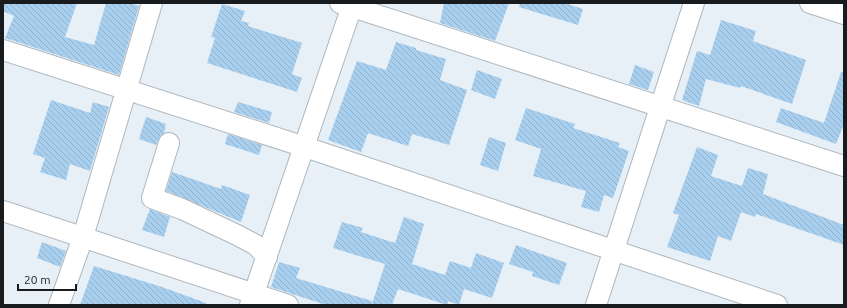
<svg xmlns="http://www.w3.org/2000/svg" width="847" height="308" font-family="Ubuntu,sans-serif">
  <defs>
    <pattern id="building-back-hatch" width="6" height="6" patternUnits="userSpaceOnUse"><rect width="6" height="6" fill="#a9cfef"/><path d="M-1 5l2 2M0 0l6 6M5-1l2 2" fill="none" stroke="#91b1cc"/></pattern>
  </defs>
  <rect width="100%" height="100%" fill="#e7f0f7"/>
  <g fill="url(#building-back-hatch)">
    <path d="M 3,3 L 77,3 L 65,37 L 94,45 L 106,3 L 130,3 L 139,6 L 119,75 L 5,38 L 14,16 L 3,11 Z"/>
    <path d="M 444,3 L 509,3 L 495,41 L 440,23 Z"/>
    <path d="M 520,3 L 565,3 L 583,9 L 578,25 L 519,7 Z"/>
    <path d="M 222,4 L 245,11 L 241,21 L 249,23 L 248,26 L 302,43 L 292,74 L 302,78 L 297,92 L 207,63 L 215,38 L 211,37 Z"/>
    <path d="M 721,20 L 756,31 L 753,41 L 806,60 L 792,104 L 741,86 L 740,88 L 706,79 L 699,106 L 682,100 L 697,51 L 710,55 Z"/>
    <path d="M 396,42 L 416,48 L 416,50 L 446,59 L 440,80 L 467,90 L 449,145 L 412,134 L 408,146 L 368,133 L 361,152 L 328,140 L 357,61 L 386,70 Z"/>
    <path d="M 635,65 L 654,72 L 648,90 L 629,84 Z"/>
    <path d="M 477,70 L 502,79 L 495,99 L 471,90 Z"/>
    <path d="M 841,72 L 844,72 L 844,124 L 836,144 L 776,122 L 781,108 L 824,123 Z"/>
    <path d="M 51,100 L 90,113 L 93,102 L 109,107 L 90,171 L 70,164 L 66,180 L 40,172 L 45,158 L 33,154 Z"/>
    <path d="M 238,102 L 272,112 L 269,123 L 234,112 Z"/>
    <path d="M 526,108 L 575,124 L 573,128 L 620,143 L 618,147 L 629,151 L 613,198 L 604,195 L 599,212 L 581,207 L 586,191 L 533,176 L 541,149 L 515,140 Z"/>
    <path d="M 146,117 L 166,124 L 164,133 L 161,135 L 156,145 L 139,139 Z"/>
    <path d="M 228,134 L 262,145 L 259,155 L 225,144 Z"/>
    <path d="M 489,137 L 506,143 L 498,171 L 480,165 Z"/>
    <path d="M 697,147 L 718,155 L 711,176 L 742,186 L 748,168 L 768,174 L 763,194 L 844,225 L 844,245 L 756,214 L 755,217 L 741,212 L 731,241 L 718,236 L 710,261 L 667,247 L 679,215 L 673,213 Z"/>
    <path d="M 172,172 L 221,189 L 222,185 L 250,195 L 241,222 L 166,191 Z"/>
    <path d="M 150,209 L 170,217 L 164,237 L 142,230 Z"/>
    <path d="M 404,217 L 424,224 L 412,264 L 445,275 L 450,261 L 471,268 L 476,253 L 504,263 L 492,298 L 464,289 L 459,305 L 448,301 L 447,305 L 398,289 L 392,305 L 326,305 L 271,287 L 279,262 L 300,268 L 296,278 L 372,301 L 372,304 L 385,264 L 333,248 L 342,222 L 363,228 L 361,232 L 395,243 Z"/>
    <path d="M 42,242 L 66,251 L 60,267 L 37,258 Z"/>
    <path d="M 516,245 L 567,263 L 559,285 L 532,276 L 533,272 L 509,264 Z"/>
    <path d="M 94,266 L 162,287 L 206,303 L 206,305 L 80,305 Z"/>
  </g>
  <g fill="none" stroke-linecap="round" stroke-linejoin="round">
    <defs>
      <g id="minor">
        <path d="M 340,3 L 844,166"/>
        <path d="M 810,3 L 844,14"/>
        <path d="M 3,50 L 305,147 L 777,305"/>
        <path d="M 169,143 L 152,198 L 182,209 L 237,235 L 256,245 L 267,257"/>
        <path d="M 3,211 L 288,305"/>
        <path d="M 59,305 L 83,237 L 152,3"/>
        <path d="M 250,305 L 353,3"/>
        <path d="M 596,305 L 694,3"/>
      </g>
    </defs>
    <use href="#minor" stroke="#afb7be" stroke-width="22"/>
    <use href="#minor" stroke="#fff" stroke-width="20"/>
  </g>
  <rect width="847" height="308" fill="none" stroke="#191c1f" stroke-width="8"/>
  <path d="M18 284v6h58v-6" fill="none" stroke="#191c1f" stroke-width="2"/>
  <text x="24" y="284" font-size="12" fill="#191c1f" stroke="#e7f0f7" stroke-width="3" paint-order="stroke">20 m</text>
</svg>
